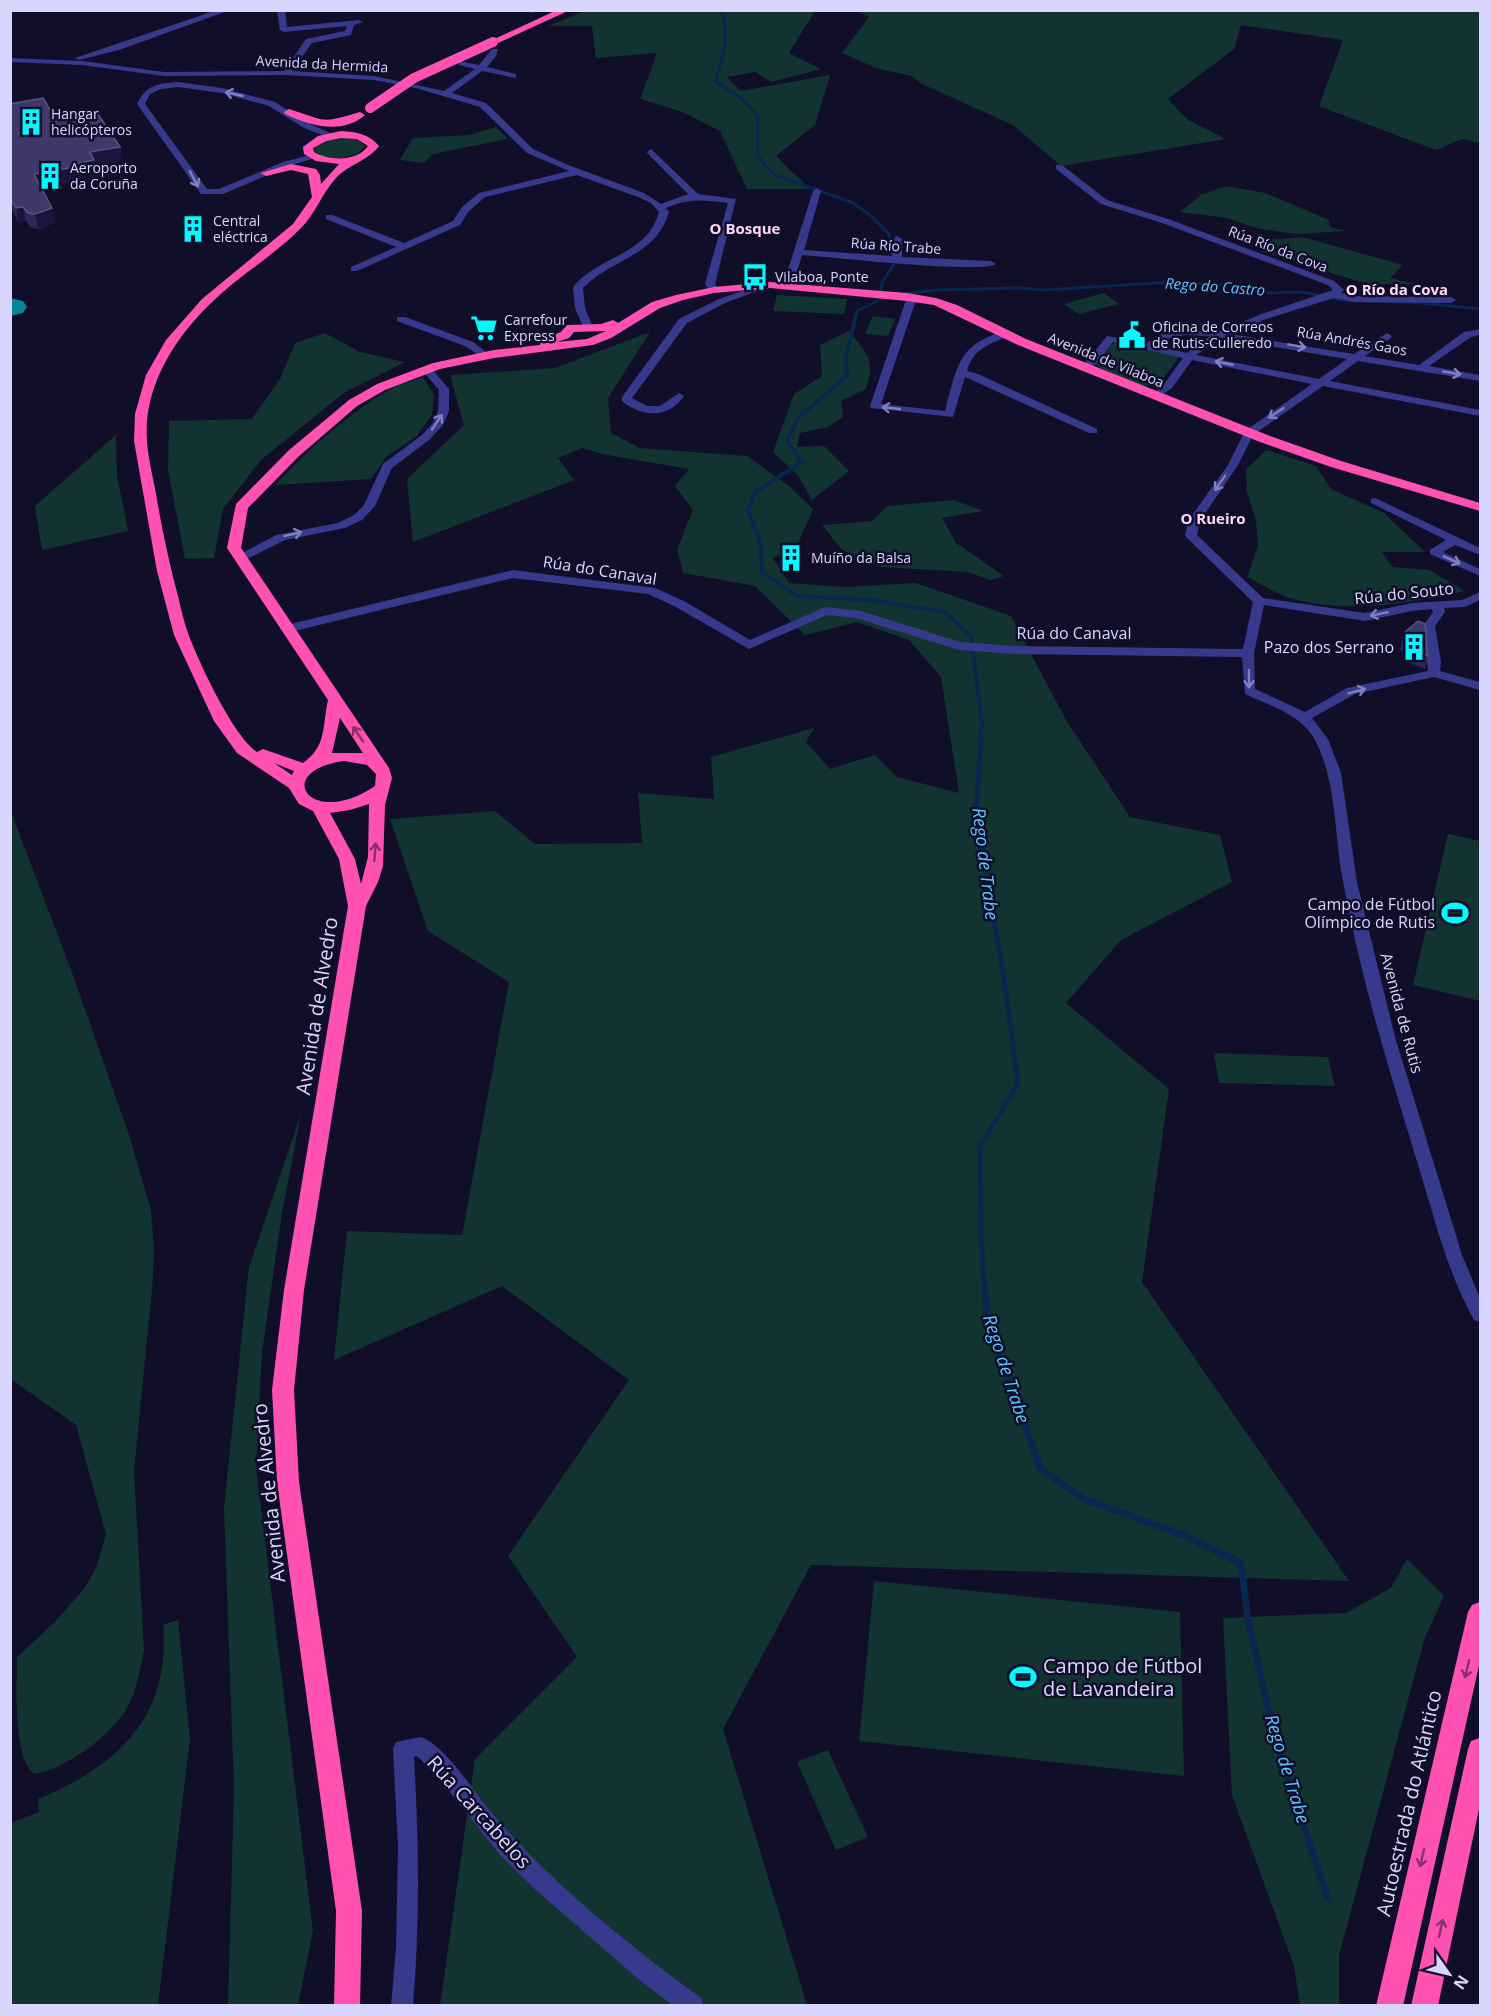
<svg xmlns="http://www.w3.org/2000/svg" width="1491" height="2016" font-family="'Open Sans',sans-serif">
  <rect width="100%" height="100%" fill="#110e29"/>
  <g fill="#113430">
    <path d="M 585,11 L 815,11 L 789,53 L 821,69 L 771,82 L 755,72 L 727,77 L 741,91 L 830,75 L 815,125 L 776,156 L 810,189 L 747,189 L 720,131 L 683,112 L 640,99 L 657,53 L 596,58 L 592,26 L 548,26 Z"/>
    <path d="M 856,11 L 1480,11 L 1480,143 L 1462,139 L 1436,150 L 1319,106 L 1343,40 L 1241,25 L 1234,49 L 1168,99 L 1188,120 L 1226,139 L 1061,166 L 1013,125 L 922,84 L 912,76 L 876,68 L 842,53 L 869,17 Z"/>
    <path d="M 496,127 L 508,139 L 433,154 L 424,163 L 400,160 L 413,138 L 469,135 Z"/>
    <path d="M 337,137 L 357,139 L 365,146 C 356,160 323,163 313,149 L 317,143 Z"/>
    <path d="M 1227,186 L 1265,193 L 1329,220 L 1330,227 L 1345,231 L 1297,234 L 1260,229 L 1227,218 L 1180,212 L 1202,194 Z"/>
    <path d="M 1302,237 L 1403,265 L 1390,278 L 1415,284 L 1367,284 L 1261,251 L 1268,240 Z"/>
    <path d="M 1104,293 L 1119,304 L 1079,314 L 1064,304 Z"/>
    <path d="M 777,295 L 847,299 L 844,314 L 773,311 Z"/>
    <path d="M 873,316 L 895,319 L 888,336 L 865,334 Z"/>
    <path d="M 849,331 C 867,353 876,360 866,389 L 841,401 L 843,417 L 828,427 L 800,433 L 797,447 L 824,446 L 849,471 L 812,500 L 798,475 L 773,452 L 794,394 L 822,376 L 820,345 Z"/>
    <path d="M 650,332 L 608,398 L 611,433 L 640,448 L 747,456 L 789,486 L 813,509 L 797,546 L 773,558 L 789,583 L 844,587 L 916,583 L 1011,616 L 1066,720 L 1130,817 L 1220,835 L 1232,882 L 1121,940 L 1066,1003 L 1169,1089 L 1142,1282 L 1349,1581 L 811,1565 L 723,1729 L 807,2005 L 440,2005 L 475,1759 L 577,1657 L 508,1556 L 629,1380 L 502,1286 L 334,1360 L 347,1231 L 462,1235 L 509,982 L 428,931 L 390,819 L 495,811 L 535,844 L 642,843 L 638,793 L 714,799 L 711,757 L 814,728 L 806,742 L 830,769 L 875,755 L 897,777 L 959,793 L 941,677 L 909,640 L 857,622 L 805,635 L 755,586 L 683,573 L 677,549 L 693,510 L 675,486 L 689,469 L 602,454 L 583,448 L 558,458 L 574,480 L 413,542 L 407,479 L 464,425 L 450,375 L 555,368 Z"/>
    <path d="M 325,333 L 360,352 L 405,362 L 345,392 L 261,460 L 223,509 L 214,558 L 185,559 L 168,470 L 169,421 L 252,419 L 280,379 L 295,343 Z"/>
    <path d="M 1114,342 L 1177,355 L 1179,357 L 1159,384 C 1147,393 1110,373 1097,366 L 1096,363 Z"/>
    <path d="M 423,377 L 434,395 L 432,415 L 417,436 L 386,457 L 371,479 L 276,485 C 301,455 358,406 393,388 C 402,383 413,381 423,377 Z"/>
    <path d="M 116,435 L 117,476 L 128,531 L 42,550 L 35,506 Z"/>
    <path d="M 1266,450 L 1316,466 L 1331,489 L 1384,513 L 1425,552 L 1382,552 L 1393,567 L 1429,570 L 1465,591 C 1408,604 1350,613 1293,599 C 1277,595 1262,584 1247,577 L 1258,546 L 1256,520 L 1247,492 L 1246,470 Z"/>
    <path d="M 954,500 L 983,511 L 942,518 L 956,543 L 1004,576 L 990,580 L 968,572 L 881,567 L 842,550 L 822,525 L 872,521 L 888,506 Z"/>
    <path d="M 10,809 L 74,978 L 130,1138 L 151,1211 L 154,1252 L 152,1290 L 134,1471 L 144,1650 C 140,1669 137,1691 127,1708 C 109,1737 69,1767 35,1774 C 12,1760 17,1683 17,1657 L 54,1623 L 84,1589 L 96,1568 L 106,1534 L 76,1425 L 11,1379 Z"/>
    <path d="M 1448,834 L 1480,841 L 1480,1001 L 1413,985 Z"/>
    <path d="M 1214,1053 L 1328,1057 L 1335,1086 L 1219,1083 Z"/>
    <path d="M 301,1114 L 282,1213 L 262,1352 L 256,1468 L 313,1931 L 298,2005 L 228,2005 L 234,1787 L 224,1507 L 249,1267 Z"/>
    <path d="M 1407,1559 L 1444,1596 L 1425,1637 L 1339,1955 L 1339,2005 L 1300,2005 L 1294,1966 L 1232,1795 L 1223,1618 L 1346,1613 L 1391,1588 Z"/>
    <path d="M 874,1581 L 1180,1612 L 1184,1776 L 859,1741 Z"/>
    <path d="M 178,1620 L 190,1739 L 158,2005 L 11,2005 L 11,1823 L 39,1812 L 38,1799 C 118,1766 171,1717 163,1625 Z"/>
    <path d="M 828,1750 L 868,1837 L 836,1850 L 797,1762 Z"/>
  </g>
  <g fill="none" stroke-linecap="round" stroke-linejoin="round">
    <g stroke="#08274e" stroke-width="3">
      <path d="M 721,10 C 732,34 721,58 716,82 L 741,98 L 758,116 L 758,156 L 773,174 L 853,203 L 871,216 L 889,234 L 894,263 L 882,283 L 878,301 L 857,311 L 854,321"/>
      <path d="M 903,294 L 936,290 L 1020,288 L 1044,290 L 1171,282 L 1233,285 L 1266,293 L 1302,292 L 1342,300 L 1422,303 L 1480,309"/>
    </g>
    <path stroke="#08274e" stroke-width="4" d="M 855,320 L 846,355 L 847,376 L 798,418 L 787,441 L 802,462 L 755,492 L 748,510 L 760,541 L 762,572 L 797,596 L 870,600 L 945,612 L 971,636 L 982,723 L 981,742"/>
    <path stroke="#08274e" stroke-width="5" d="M 981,740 L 976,811 L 1004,978 L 1018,1083 L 980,1147 L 981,1236 L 985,1293"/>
    <path stroke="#08274e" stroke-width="7" d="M 985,1292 L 987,1318 L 1040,1468 L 1084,1499 L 1183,1535 L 1241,1563 L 1248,1621 L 1277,1745 L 1328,1899"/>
    <path fill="#0a8494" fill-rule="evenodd" d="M 10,298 L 23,301 L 27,307 L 23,313 L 10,316 Z"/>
    <g fill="#36398c" fill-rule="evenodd">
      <path d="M 217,10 L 230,10 L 119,50 L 79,60 L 75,58 Z"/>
      <path d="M 277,10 L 285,10 L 287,27 L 359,20 L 363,22 L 354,25 L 351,35 L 312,43 L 292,71 L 374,76 L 444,91 L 475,69 L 459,65 L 459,61 L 479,65 L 492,49 L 498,49 L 496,56 L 487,67 L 516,74 L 516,78 L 482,71 L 452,93 L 486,103 L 533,149 L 568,165 L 644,193 L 661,204 L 688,194 L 648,154 L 647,152 L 651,149 L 698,194 L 736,199 L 715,284 L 719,290 L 711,292 L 705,284 L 728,203 C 702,200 691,198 666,208 L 669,212 C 656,257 612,258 583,288 L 585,308 L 593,327 L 584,329 L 575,308 L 573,287 C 599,255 647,256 659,212 L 651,203 L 638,197 L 577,175 L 485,197 L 469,211 L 460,225 L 357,271 L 351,271 L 351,267 L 396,247 L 326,219 L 326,215 L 332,215 L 404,243 L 453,221 L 462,207 L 479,193 L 569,171 L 527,153 L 480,107 L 416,88 L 374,80 L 286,75 L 164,76 L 82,65 L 10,62 L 10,58 L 82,61 L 164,72 L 284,71 L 306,39 L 345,31 L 347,26 L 284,32 L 280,30 Z"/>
      <path d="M 528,10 L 536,10 L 536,11 L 532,13 Z"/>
      <path d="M 178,82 L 222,88 L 275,102 L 310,124 L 337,136 L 333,139 L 304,128 L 269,106 L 222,93 L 178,87 L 161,89 L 150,94 L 145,104 L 207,189 L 219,189 L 283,162 L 314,154 L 318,157 L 289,166 L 223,194 L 201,194 L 137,104 C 147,84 157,84 178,82 Z"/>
      <path d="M 1056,165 L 1062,165 L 1107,200 L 1168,219 L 1334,281 L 1344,290 L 1341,293 L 1354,296 L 1451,297 L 1456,300 L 1451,303 L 1354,302 L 1334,298 L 1266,319 L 1230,334 L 1354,354 L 1387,333 L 1392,336 L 1391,338 L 1365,356 L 1419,365 L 1464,332 L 1480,329 L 1480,335 L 1471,337 L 1429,366 L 1480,375 L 1480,381 L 1358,361 L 1330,381 L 1480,410 L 1480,416 L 1323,386 L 1253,435 L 1238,465 L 1200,521 L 1197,535 L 1263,598 L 1365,613 L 1412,603 L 1462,600 L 1480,592 L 1480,600 L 1465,607 L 1444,608 L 1445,612 L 1435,626 L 1441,662 L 1440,671 L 1480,682 L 1480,690 L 1434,677 L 1355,694 L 1312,718 L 1328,739 L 1341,773 L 1357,882 L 1395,1037 L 1462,1255 L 1480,1298 L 1480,1322 L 1474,1320 C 1446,1270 1433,1212 1416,1158 C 1388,1067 1360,975 1343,881 C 1334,835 1337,782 1315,740 C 1301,714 1270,706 1245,694 L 1242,657 L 1014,654 L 959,650 L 856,618 L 827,615 L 749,649 L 676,607 L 648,594 L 513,578 L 286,633 L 280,629 L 282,626 L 513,570 L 655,588 L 684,601 L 750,640 L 825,607 L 861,611 L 960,642 L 1014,646 L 1243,649 L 1253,602 L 1187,538 L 1185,536 L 1188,521 L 1228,465 L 1245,431 L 1312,384 L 1192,360 L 1172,388 L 1156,399 L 1151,396 L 1164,384 L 1183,358 L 1113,342 L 1096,364 L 1084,370 L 1079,367 L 1088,360 L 1107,336 L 1147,343 L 1159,335 L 1177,330 L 1218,332 L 1259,315 L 1333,290 L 1328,285 L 1162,223 L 1101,204 L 1056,169 ZM 1185,335 L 1210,336 L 1187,353 L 1156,346 L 1166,339 ZM 1221,338 L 1347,359 L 1319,379 L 1196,355 ZM 1264,605 L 1365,621 L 1412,611 L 1432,609 L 1433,612 L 1423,626 L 1428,671 L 1347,688 L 1305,712 L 1255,689 L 1254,653 Z"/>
      <path d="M 817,188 L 821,191 L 804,250 L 892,256 L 892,239 L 897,236 L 902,239 L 902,257 L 991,261 L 996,264 C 982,274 830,257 802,255 L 793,285 L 785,287 L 783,285 L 813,191 Z"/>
      <path d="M 765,283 L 773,285 L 725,303 L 687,323 L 632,398 L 647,406 L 660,406 L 679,393 L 684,396 C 670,418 642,418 622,401 L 622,397 L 679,319 L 719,299 Z"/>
      <path d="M 912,294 L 917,297 L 881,404 L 945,411 C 957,368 957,344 1005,331 L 1010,334 L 1009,336 C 989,344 973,349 967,371 L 978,374 L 1097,429 L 1097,433 L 1089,433 L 965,377 L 953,417 L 871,408 L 870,406 L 907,297 Z"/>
      <path d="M 397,317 L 405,317 L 473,342 L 489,354 L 480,356 L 465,346 L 397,321 Z"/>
      <path d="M 426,366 L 430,367 L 449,389 L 449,411 L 443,425 L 429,440 L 392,468 L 375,506 L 362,520 L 345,528 L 285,540 L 245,560 L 237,560 L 237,556 L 276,535 L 338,523 L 354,515 L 364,505 L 383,464 L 422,435 L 433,423 L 438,411 L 439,390 L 421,369 Z"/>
      <path d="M 1375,498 L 1480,548 L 1480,555 L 1455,545 L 1443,552 L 1480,569 L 1480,576 L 1430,554 L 1430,550 L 1446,540 L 1371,503 L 1371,499 Z"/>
      <path d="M 421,1737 C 445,1746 470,1786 486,1806 C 546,1879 625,1942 701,1998 L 704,2006 L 674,2006 L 643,1983 L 537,1891 L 501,1856 L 437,1776 L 417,1756 L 414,1757 C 419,1842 420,1921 413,2006 L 391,2006 L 396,1947 L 398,1846 L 393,1749 L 396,1742 Z"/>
    </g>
    <g fill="#ff51b2" fill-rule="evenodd">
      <path d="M 557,10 L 570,10 L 496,44 L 488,42 Z"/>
      <path d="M 289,109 C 327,121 320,124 360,112 L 365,115 C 342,135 310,126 285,114 L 284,112 Z"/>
      <path d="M 341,131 C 357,132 369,134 379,146 C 368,161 349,164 336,178 C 322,193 315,215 300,229 C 272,257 237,277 209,305 C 173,340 143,389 147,441 C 148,458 153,477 156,494 C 162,529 169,563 178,596 C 181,609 184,623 189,636 C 200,664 233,736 257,752 L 263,749 L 303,763 C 327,746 322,727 328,700 L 227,548 L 236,504 L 288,451 L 349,400 L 377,384 L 433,363 L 494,350 L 540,345 L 541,340 L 561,332 L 567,325 L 601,324 L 613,320 L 618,323 L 652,302 L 676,295 L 714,287 L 770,282 L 907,293 L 936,298 L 957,305 L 1026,339 L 1270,436 L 1341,461 L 1480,503 L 1480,511 L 1331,467 L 1260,442 L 1018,345 L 934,305 L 907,301 L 770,288 L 714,293 L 683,300 L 660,308 L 611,338 L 593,345 L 494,358 L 440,369 L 385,390 L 357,406 L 298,457 L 248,508 L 241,548 L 389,768 L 392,778 L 385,805 L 383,866 L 378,882 L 366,906 L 304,1290 L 294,1390 L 299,1482 L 362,1911 L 360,2006 L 334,2006 L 336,1911 L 277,1482 L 272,1390 L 284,1290 L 348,906 L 339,859 L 313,811 L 299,804 L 289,788 L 237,753 L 214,721 L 174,635 L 157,571 L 134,441 L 135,414 L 146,375 L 166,340 L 202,299 L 293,224 L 312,197 L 308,174 L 291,170 L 266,176 L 261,173 L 291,164 L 316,169 L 320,175 L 321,184 L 339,164 L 316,161 L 304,154 L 303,147 L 318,136 ZM 341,138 L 357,139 L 368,146 C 357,162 329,161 314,152 L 313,148 L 326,141 ZM 606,331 L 587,339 L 557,342 L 569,338 L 574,332 ZM 340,718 L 363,753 L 332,753 ZM 344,761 L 367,765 L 376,774 L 375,786 C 310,830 271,771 344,761 ZM 274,763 L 294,771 L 292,775 ZM 369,804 L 368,857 L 361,884 L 355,859 L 330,813 L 350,810 Z"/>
      <path d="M 1480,1602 L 1480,1661 L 1403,2006 L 1376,2006 L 1468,1612 L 1472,1605 Z"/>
      <path d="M 1480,1738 L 1480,1804 L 1438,2006 L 1411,2006 L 1468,1749 L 1471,1741 Z"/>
    </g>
    <path stroke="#ff51b2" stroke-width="10" d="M 370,108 L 414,78 L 493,42"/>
  </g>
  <g fill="#2c2659">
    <path d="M 10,104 L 54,117 L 120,147 L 122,161 L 95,166 L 97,175 L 83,177 L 84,180 L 41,188 L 55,223 L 39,229 L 31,228 L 26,221 L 19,223 L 10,207 Z"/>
    <path d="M 1418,621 L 1428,656 L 1425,669 L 1410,663 L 1412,654 L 1400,650 L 1404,633 Z"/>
  </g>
  <g fill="#19153e">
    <path d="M 120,147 L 122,161 L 95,166 L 97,175 L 83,177 L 84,180 L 38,188 L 34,174 L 79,163 L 90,152 Z"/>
    <path d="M 23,207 L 26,221 L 19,223 L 16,208 Z"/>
    <path d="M 52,208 L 55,223 L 39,229 L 35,214 Z"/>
  </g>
  <g fill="#3e396a" stroke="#565282" stroke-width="1.5">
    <path d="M 43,98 L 54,117 L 96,111 L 120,147 L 90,152 L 94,160 L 79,163 L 81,166 L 34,174 L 52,208 L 35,214 L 28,213 L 23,207 L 16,208 L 10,198 L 10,104 Z"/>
    <path d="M 1418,621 L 1425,624 L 1428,656 L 1413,650 L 1421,644 L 1403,637 L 1407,634 L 1404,633 Z"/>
  </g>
  <defs><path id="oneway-shaft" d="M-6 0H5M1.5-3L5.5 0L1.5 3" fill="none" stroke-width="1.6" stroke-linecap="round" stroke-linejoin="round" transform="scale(1.5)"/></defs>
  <g stroke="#7f80c0">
    <use href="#oneway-shaft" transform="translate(234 94) rotate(-167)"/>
    <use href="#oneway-shaft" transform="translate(194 179) rotate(62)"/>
    <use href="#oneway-shaft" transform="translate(1297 346) rotate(10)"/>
    <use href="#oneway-shaft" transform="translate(1224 363) rotate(-169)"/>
    <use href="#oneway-shaft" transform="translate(1452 373) rotate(10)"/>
    <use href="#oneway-shaft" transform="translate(891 408) rotate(-174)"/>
    <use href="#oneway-shaft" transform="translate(1276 413) rotate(147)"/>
    <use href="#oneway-shaft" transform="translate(437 422) rotate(-56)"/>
    <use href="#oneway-shaft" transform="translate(1220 483) rotate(125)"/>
    <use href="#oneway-shaft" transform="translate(293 534) rotate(-13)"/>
    <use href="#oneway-shaft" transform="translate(1452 560) rotate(24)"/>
    <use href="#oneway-shaft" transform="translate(1379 614) rotate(168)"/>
    <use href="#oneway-shaft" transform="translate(1249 679) rotate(90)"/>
    <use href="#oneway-shaft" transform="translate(1357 691) rotate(-15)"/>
  </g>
  <g stroke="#88306e">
    <use href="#oneway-shaft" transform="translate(358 734) rotate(-124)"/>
    <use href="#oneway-shaft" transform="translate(375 852) rotate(-86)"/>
    <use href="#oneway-shaft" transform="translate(1467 1669) rotate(104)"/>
    <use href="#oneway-shaft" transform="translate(1422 1858) rotate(103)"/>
    <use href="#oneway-shaft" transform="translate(1441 1928) rotate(-78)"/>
  </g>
  <defs>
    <symbol id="building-bare" viewBox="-9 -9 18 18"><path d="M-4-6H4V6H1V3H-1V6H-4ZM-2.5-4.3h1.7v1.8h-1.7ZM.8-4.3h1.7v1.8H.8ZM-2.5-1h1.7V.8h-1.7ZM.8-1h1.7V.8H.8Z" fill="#02faff" stroke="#110e29" stroke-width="2.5" paint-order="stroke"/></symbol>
    <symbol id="bus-bare" viewBox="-9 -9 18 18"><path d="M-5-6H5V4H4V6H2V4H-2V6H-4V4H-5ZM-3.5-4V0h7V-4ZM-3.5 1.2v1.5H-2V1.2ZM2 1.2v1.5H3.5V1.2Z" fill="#02faff" stroke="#110e29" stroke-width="2.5" paint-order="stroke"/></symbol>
    <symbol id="supermarket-bare" viewBox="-9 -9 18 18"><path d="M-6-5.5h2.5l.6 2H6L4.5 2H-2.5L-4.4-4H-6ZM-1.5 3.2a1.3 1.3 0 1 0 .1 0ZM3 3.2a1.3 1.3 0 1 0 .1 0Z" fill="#02faff" stroke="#110e29" stroke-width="2.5" paint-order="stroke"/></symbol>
    <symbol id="civic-bare" viewBox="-9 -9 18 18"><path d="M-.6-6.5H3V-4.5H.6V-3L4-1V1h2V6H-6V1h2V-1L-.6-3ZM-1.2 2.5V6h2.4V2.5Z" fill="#02faff" stroke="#110e29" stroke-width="2.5" paint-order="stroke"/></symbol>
    <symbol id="stadium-bare" viewBox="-9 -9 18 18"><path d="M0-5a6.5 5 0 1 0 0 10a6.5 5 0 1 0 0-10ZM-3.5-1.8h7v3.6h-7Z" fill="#02faff" stroke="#110e29" stroke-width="2.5" paint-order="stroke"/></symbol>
  </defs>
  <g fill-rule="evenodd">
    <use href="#building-bare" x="12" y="103" width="38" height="38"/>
    <use href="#building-bare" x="31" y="157" width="38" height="38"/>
    <use href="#building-bare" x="174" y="210" width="38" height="38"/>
    <use href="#bus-bare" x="736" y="258" width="38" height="38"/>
    <use href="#supermarket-bare" x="465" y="309" width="38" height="38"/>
    <use href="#civic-bare" x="1113" y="316" width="38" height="38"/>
    <use href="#building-bare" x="772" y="539" width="38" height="38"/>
    <use href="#building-bare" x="1395" y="628" width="38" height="38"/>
    <use href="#stadium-bare" x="1436" y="894" width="38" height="38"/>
    <use href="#stadium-bare" x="1004" y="1658" width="38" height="38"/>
  </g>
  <g text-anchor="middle" stroke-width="5" stroke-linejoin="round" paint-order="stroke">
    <g font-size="14" fill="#d8d6ff" stroke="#110e29">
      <text transform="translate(322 64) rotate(3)" y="5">Avenida da Hermida</text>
      <text transform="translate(896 246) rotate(4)" y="5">Rúa Río Trabe</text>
      <text transform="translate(1278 249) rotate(21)" y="5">Rúa Río da Cova</text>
      <text transform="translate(1352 341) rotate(10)" y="5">Rúa Andrés Gaos</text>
      <text transform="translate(1106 360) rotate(22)" y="5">Avenida de Vilaboa</text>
    </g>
    <g font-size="14" fill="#d8d6ff" stroke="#110e29" text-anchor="start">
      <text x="51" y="119">Hangar<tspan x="51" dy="16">helicópteros</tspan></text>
      <text x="70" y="173">Aeroporto<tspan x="70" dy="16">da Coruña</tspan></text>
      <text x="213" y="226">Central<tspan x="213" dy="16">eléctrica</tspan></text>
      <text x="775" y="282">Vilaboa, Ponte</text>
      <text x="504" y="325">Carrefour<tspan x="504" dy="16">Express</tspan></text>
      <text x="1152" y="332">Oficina de Correos<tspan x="1152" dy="16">de Rutis-Culleredo</tspan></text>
      <text x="811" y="563">Muíño da Balsa</text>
    </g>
    <g font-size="15" font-weight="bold" fill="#ffd8f4" stroke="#110e29">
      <text x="745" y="234">O Bosque</text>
      <text x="1397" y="295">O Río da Cova</text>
      <text x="1213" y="524">O Rueiro</text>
    </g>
    <g font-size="15" font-style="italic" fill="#64c4ff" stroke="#110e29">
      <text transform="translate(1215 287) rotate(4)" y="5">Rego do Castro</text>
    </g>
    <g font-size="16" fill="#d8d6ff" stroke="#110e29">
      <text transform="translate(600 570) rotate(9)" y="6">Rúa do Canaval</text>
      <text transform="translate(1404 593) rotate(-6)" y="6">Rúa do Souto</text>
      <text x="1074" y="639">Rúa do Canaval</text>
      <text transform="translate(1402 1013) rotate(75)" y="6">Avenida de Rutis</text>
    </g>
    <g font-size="16" fill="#d8d6ff" stroke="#110e29" text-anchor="end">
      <text x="1394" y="653">Pazo dos Serrano</text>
      <text x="1435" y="910">Campo de Fútbol<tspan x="1435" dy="18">Olímpico de Rutis</tspan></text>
    </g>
    <g font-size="18" font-style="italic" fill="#64c4ff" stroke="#110e29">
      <text transform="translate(985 864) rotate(83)" y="6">Rego de Trabe</text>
      <text transform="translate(1006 1369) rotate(72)" y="6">Rego de Trabe</text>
      <text transform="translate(1287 1769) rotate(73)" y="6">Rego de Trabe</text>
    </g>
    <g font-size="20" fill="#d8d6ff" stroke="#110e29">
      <text transform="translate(317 1006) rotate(-81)" y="7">Avenida de Alvedro</text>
      <text transform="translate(269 1493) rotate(-96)" y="7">Avenida de Alvedro</text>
      <text transform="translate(1409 1803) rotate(-77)" y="7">Autoestrada do Atlántico</text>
      <text transform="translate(479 1812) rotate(48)" y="7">Rúa Carcabelos</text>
    </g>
    <g font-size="20" fill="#d8d6ff" stroke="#110e29" text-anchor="start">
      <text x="1043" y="1673">Campo de Fútbol<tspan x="1043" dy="23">de Lavandeira</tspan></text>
    </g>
  </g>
  <rect width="1491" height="2016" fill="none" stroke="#d8d6ff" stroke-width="24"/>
  <g transform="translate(1449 1974) rotate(124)" stroke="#110e29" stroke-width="4.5" paint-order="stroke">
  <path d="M0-4.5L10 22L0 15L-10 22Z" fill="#d8d6ff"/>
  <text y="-9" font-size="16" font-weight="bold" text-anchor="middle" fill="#d8d6ff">N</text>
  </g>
</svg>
